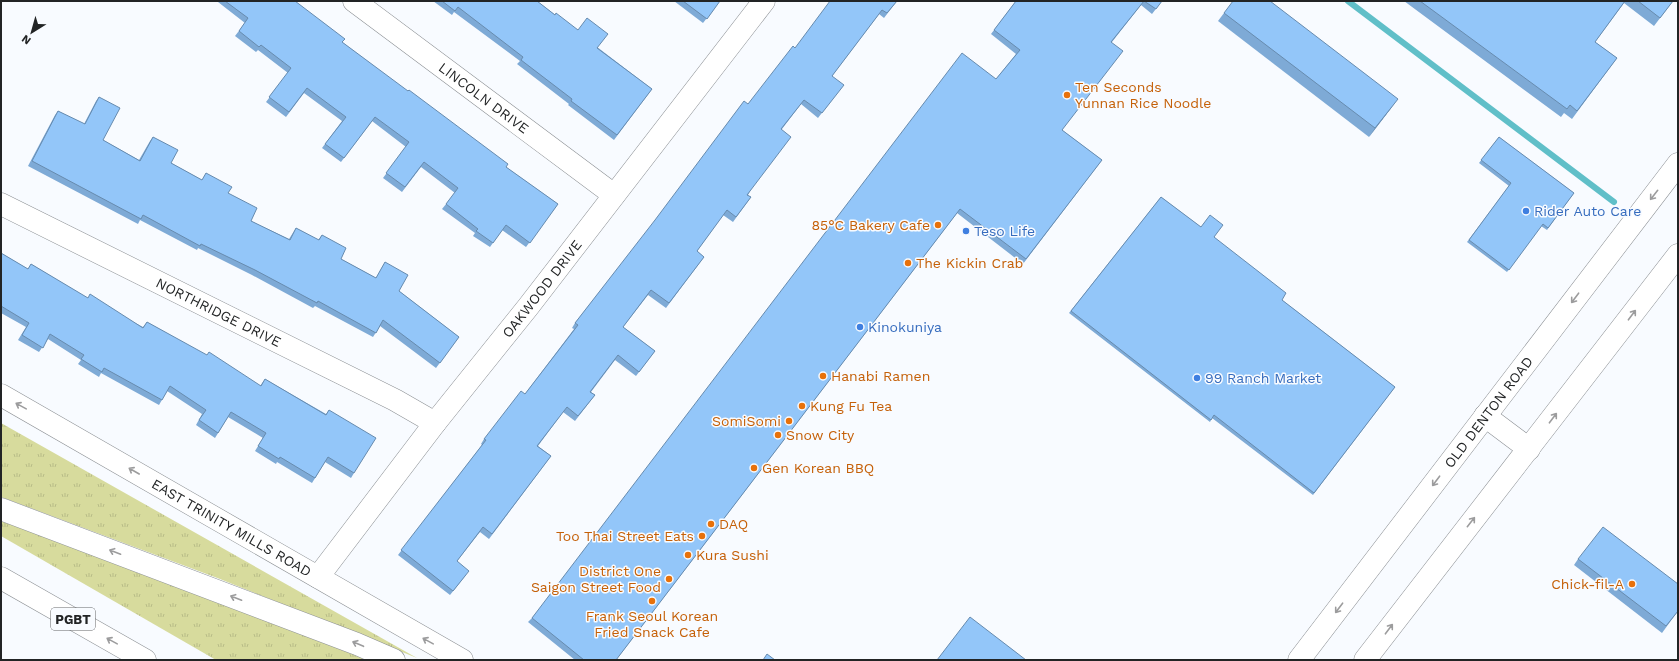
<svg xmlns="http://www.w3.org/2000/svg" width="1679" height="661" font-family="'Work Sans',sans-serif">
  <defs>
    <pattern id="grass-tufts" width="24" height="20" patternUnits="userSpaceOnUse"><rect width="24" height="20" fill="#d7db9d"/><path d="M3 7l-1-3M5 7V3M7 7l1-3M15 17l-1-3M17 17v-4M19 17l1-3" fill="none" stroke="#b8bc87"/></pattern>
  </defs>
  <rect width="100%" height="100%" fill="#f8fbff"/>
  <g fill="url(#grass-tufts)">
    <path d="M 1,423 L 417,658 L 220,579 L 1,497 Z"/>
    <path d="M 1,520 L 372,660 L 216,660 L 1,536 Z"/>
  </g>
  <g fill="none" stroke-linecap="round" stroke-linejoin="round">
    <path stroke="#60bfc8" stroke-width="6" d="M 1348,1 L 1614,202"/>
    <defs>
      <g id="minor">
        <path id="s1" d="M 354,1 L 614,195"/>
        <path id="s2" d="M 1,204 L 395,400 L 435,423"/>
        <path id="s3" d="M 318,577 L 435,423 L 528,307 L 764,1"/>
      </g>
      <g id="major">
        <path id="s4" d="M 1,395 L 462,660"/>
        <path d="M 1485,416 L 1529,449"/>
        <path id="s5" d="M 1299,660 L 1678,164"/>
        <path d="M 1365,660 L 1678,255"/>
      </g>
      <g id="highway">
        <path d="M 1,509 L 357,644 L 394,660"/>
        <path d="M 1,578 L 145,660"/>
      </g>
    </defs>
    <use href="#minor" stroke="#8c9094" stroke-width="23"/>
    <use href="#major" stroke="#8c9094" stroke-width="23"/>
    <use href="#highway" stroke="#8c9094" stroke-width="23"/>
    <use href="#minor" stroke="#fff" stroke-width="22"/>
    <use href="#major" stroke="#fff" stroke-width="22"/>
    <use href="#highway" stroke="#fff" stroke-width="22"/>
  </g>
  <g fill="#7eaad6">
    <path d="M 219,1 L 295,1 L 342,42 L 506,167 L 558,204 L 526,247 L 502,230 L 490,247 L 473,236 L 475,233 L 442,209 L 455,193 L 421,167 L 402,192 L 383,178 L 406,147 L 372,121 L 341,162 L 322,148 L 342,121 L 304,93 L 286,117 L 266,102 L 288,73 L 258,50 L 256,52 L 235,36 L 245,23 L 218,2 Z"/>
    <path d="M 433,1 L 537,1 L 652,89 L 614,140 L 568,105 L 569,104 L 517,64 L 520,61 L 454,12 L 452,15 Z"/>
    <path d="M 674,1 L 720,1 L 703,23 Z"/>
    <path d="M 897,1 L 884,18 L 879,14 L 832,76 L 840,89 L 818,118 L 801,104 L 782,129 L 748,195 L 751,197 L 733,222 L 723,215 L 697,251 L 704,257 L 666,308 L 648,295 L 623,327 L 655,351 L 636,376 L 615,360 L 591,392 L 595,395 L 575,421 L 563,412 L 538,446 L 551,456 L 489,539 L 480,532 L 457,561 L 466,575 L 450,595 L 398,555 L 482,445 L 481,444 L 484,439 L 525,394 L 574,329 L 572,328 L 575,323 L 748,104 L 795,48 Z"/>
    <path d="M 1016,1 L 1162,1 L 1152,14 L 1141,5 L 1112,42 L 1062,130 L 1102,160 L 1023,264 L 957,213 L 616,660 L 575,660 L 528,622 L 532,618 L 996,79 L 1016,54 L 991,34 Z"/>
    <path d="M 1404,1 L 1673,1 L 1654,26 L 1624,3 L 1595,42 L 1617,58 L 1572,119 L 1564,113 L 1561,117 Z"/>
    <path d="M 1224,13 L 1392,107 L 1369,137 L 1218,21 Z"/>
    <path d="M 99,97 L 103,140 L 139,160 L 150,141 L 153,137 L 171,163 L 202,180 L 206,173 L 228,193 L 251,221 L 289,239 L 296,228 L 318,240 L 322,235 L 341,259 L 376,278 L 385,262 L 399,291 L 459,337 L 436,368 L 380,326 L 373,337 L 315,306 L 313,308 L 252,275 L 198,248 L 197,250 L 140,220 L 138,224 L 28,166 L 55,115 L 58,111 L 84,124 L 96,101 Z"/>
    <path d="M 1499,137 L 1574,193 L 1547,230 L 1541,226 L 1507,272 L 1467,242 L 1509,186 L 1479,163 Z"/>
    <path d="M 1161,197 L 1214,237 L 1282,300 L 1395,387 L 1313,495 L 1212,418 L 1210,422 L 1069,313 Z"/>
    <path d="M 1,253 L 28,269 L 31,264 L 87,298 L 143,327 L 147,322 L 260,386 L 265,379 L 326,414 L 329,410 L 354,473 L 351,478 L 325,462 L 312,483 L 277,462 L 276,464 L 255,451 L 263,438 L 228,417 L 215,438 L 196,425 L 202,414 L 167,391 L 159,405 L 101,373 L 99,377 L 78,364 L 81,360 L 48,339 L 39,352 L 18,340 L 26,327 L 1,313 Z"/>
    <path d="M 1578,559 L 1678,584 L 1678,611 L 1662,633 L 1574,565 Z"/>
  </g>
  <path fill="#678bae" d="M 1398,99 L 1392,107 L 1369,137 L 1375,128 Z"/>
  <g fill="#93c6f9" stroke="#678bae">
    <path d="M 225,1 L 295,1 L 345,39 L 342,42 L 408,91 L 409,90 L 508,164 L 506,167 L 558,204 L 530,243 L 506,225 L 493,243 L 476,231 L 478,229 L 446,204 L 458,188 L 424,162 L 405,187 L 386,173 L 409,142 L 375,117 L 344,158 L 325,144 L 346,117 L 307,88 L 289,112 L 269,97 L 291,68 L 261,45 L 259,47 L 239,31 L 248,18 Z"/>
    <path d="M 442,1 L 537,1 L 555,15 L 556,13 L 578,30 L 587,18 L 608,34 L 597,48 L 652,89 L 617,135 L 571,101 L 572,99 L 521,60 L 523,57 L 458,7 L 455,11 Z"/>
    <path d="M 683,1 L 720,1 L 707,19 Z"/>
    <path d="M 830,1 L 897,1 L 887,13 L 882,10 L 832,76 L 844,85 L 822,113 L 804,100 L 781,129 L 791,137 L 747,195 L 751,197 L 736,217 L 727,210 L 697,251 L 704,257 L 669,303 L 651,290 L 623,327 L 655,351 L 639,372 L 618,355 L 590,392 L 595,395 L 578,416 L 567,407 L 537,446 L 551,456 L 492,534 L 483,527 L 457,561 L 469,571 L 453,591 L 401,550 L 486,440 L 484,439 L 521,391 L 525,394 L 578,325 L 575,323 L 655,220 L 744,101 L 748,104 L 793,46 L 795,48 Z"/>
    <path d="M 1016,1 L 1144,1 L 1111,42 L 1123,51 L 1062,130 L 1102,160 L 1026,259 L 960,209 L 616,660 L 584,660 L 532,618 L 962,53 L 996,79 L 1020,50 L 994,30 Z"/>
    <path d="M 1144,1 L 1162,1 L 1156,9 Z"/>
    <path d="M 1233,1 L 1270,1 L 1398,99 L 1375,128 L 1224,13 Z"/>
    <path d="M 1420,1 L 1625,1 L 1595,42 L 1617,58 L 1577,111 L 1570,105 L 1567,109 Z"/>
    <path d="M 1638,1 L 1673,1 L 1660,18 Z"/>
    <path d="M 99,97 L 120,108 L 103,140 L 140,161 L 153,137 L 178,150 L 171,163 L 202,180 L 206,173 L 232,187 L 228,193 L 257,208 L 251,221 L 290,240 L 296,228 L 319,240 L 322,235 L 346,248 L 341,259 L 376,278 L 385,262 L 408,275 L 399,291 L 459,337 L 440,363 L 383,320 L 376,333 L 318,301 L 317,303 L 255,270 L 201,244 L 200,246 L 143,215 L 141,219 L 32,161 L 58,111 L 85,124 Z"/>
    <path d="M 1499,137 L 1574,193 L 1548,228 L 1543,224 L 1509,270 L 1469,240 L 1511,183 L 1481,160 Z"/>
    <path d="M 1161,197 L 1201,227 L 1210,215 L 1223,225 L 1214,237 L 1286,293 L 1282,300 L 1395,387 L 1314,493 L 1214,415 L 1211,420 L 1071,311 Z"/>
    <path d="M 1,253 L 28,269 L 31,264 L 88,298 L 90,294 L 143,328 L 147,322 L 207,355 L 209,352 L 261,386 L 265,379 L 326,415 L 329,410 L 376,438 L 354,473 L 328,457 L 315,478 L 280,457 L 279,459 L 258,446 L 266,433 L 231,412 L 218,433 L 199,420 L 206,410 L 170,386 L 162,400 L 104,368 L 102,372 L 81,359 L 84,355 L 50,334 L 43,348 L 22,335 L 29,323 L 1,306 Z"/>
    <path d="M 1603,527 L 1678,584 L 1678,611 L 1666,626 L 1578,559 Z"/>
    <path d="M 970,617 L 1026,660 L 937,660 Z"/>
    <path d="M 767,654 L 775,660 L 763,660 Z"/>
  </g>
  <defs><path id="oneway-shaft" d="M-6 0H5M1.5-3L5.5 0L1.5 3" fill="none" stroke-width="1.6" stroke-linecap="round" stroke-linejoin="round"/></defs>
  <g stroke="#9c9c9d">
    <use href="#oneway-shaft" transform="translate(1654 195) rotate(128)"/>
    <use href="#oneway-shaft" transform="translate(1575 298) rotate(127)"/>
    <use href="#oneway-shaft" transform="translate(1632 315) rotate(-53)"/>
    <use href="#oneway-shaft" transform="translate(21 406) rotate(-151)"/>
    <use href="#oneway-shaft" transform="translate(1553 418) rotate(-53)"/>
    <use href="#oneway-shaft" transform="translate(134 471) rotate(-150)"/>
    <use href="#oneway-shaft" transform="translate(1436 481) rotate(127)"/>
    <use href="#oneway-shaft" transform="translate(1471 522) rotate(-52)"/>
    <use href="#oneway-shaft" transform="translate(115 552) rotate(-159)"/>
    <use href="#oneway-shaft" transform="translate(236 598) rotate(-159)"/>
    <use href="#oneway-shaft" transform="translate(1339 608) rotate(127)"/>
    <use href="#oneway-shaft" transform="translate(1389 629) rotate(-53)"/>
    <use href="#oneway-shaft" transform="translate(112 641) rotate(-151)"/>
    <use href="#oneway-shaft" transform="translate(428 641) rotate(-151)"/>
    <use href="#oneway-shaft" transform="translate(358 644) rotate(-157)"/>
  </g>
  <g fill="#e8710a" stroke="#f8fbff" stroke-width="1.5">
    <circle cx="1067" cy="95" r="4"/>
    <circle cx="938" cy="225" r="4"/>
    <circle cx="908" cy="263" r="4"/>
    <circle cx="823" cy="376" r="4"/>
    <circle cx="802" cy="406" r="4"/>
    <circle cx="789" cy="421" r="4"/>
    <circle cx="778" cy="435" r="4"/>
    <circle cx="754" cy="468" r="4"/>
    <circle cx="711" cy="524" r="4"/>
    <circle cx="702" cy="536" r="4"/>
    <circle cx="688" cy="555" r="4"/>
    <circle cx="669" cy="579" r="4"/>
    <circle cx="1632" cy="584" r="4"/>
    <circle cx="652" cy="601" r="4"/>
  </g>
  <g fill="#3f7fe0" stroke="#f8fbff" stroke-width="1.5">
    <circle cx="1526" cy="211" r="4"/>
    <circle cx="966" cy="231" r="4"/>
    <circle cx="860" cy="327" r="4"/>
    <circle cx="1197" cy="378" r="4"/>
  </g>
  <g text-anchor="middle" stroke-width="3" stroke-linejoin="round" paint-order="stroke">
    <rect fill="#f8fbff" stroke="#626466" stroke-width="1" x="51" y="608" width="44" height="22" rx="3"/>
    <g font-size="13" font-weight="bold" fill="#222425">
      <text x="73" y="624">PGBT</text>
    </g>
    <g font-size="14" fill="#c56008" stroke="#f8fbff" text-anchor="start">
      <text x="1075" y="92">Ten Seconds<tspan x="1075" dy="16">Yunnan Rice Noodle</tspan></text>
      <text x="930" y="230" text-anchor="end">85°C Bakery Cafe</text>
      <text x="916" y="268">The Kickin Crab</text>
      <text x="831" y="381">Hanabi Ramen</text>
      <text x="810" y="411">Kung Fu Tea</text>
      <text x="781" y="426" text-anchor="end">SomiSomi</text>
      <text x="786" y="440">Snow City</text>
      <text x="762" y="473">Gen Korean BBQ</text>
      <text x="719" y="529">DAQ</text>
      <text x="694" y="541" text-anchor="end">Too Thai Street Eats</text>
      <text x="696" y="560">Kura Sushi</text>
      <text x="661" y="576" text-anchor="end">District One<tspan x="661" dy="16">Saigon Street Food</tspan></text>
      <text x="1624" y="589" text-anchor="end">Chick-fil-A</text>
      <text x="652" y="621" text-anchor="middle">Frank Seoul Korean<tspan x="652" dy="16">Fried Snack Cafe</tspan></text>
    </g>
    <g font-size="14" fill="#222425" stroke="#f8fbff">
      <text dy="5" stroke="none"><textPath href="#s1" startOffset="162">LINCOLN DRIVE</textPath></text>
      <text dy="5" stroke="none"><textPath href="#s3" startOffset="365">OAKWOOD DRIVE</textPath></text>
      <text dy="5" stroke="none"><textPath href="#s2" startOffset="243">NORTHRIDGE DRIVE</textPath></text>
      <text dy="5" stroke="none"><textPath href="#s5" startOffset="312">OLD DENTON ROAD</textPath></text>
      <text dy="5" stroke="none"><textPath href="#s4" startOffset="266">EAST TRINITY MILLS ROAD</textPath></text>
    </g>
    <g font-size="14" fill="#366cbe" stroke="#f8fbff" text-anchor="start">
      <text x="1534" y="216">Rider Auto Care</text>
      <text x="974" y="236">Teso Life</text>
      <text x="868" y="332">Kinokuniya</text>
      <text x="1205" y="383">99 Ranch Market</text>
    </g>
  </g>
  <rect width="1679" height="661" fill="none" stroke="#222425" stroke-width="4"/>
  <g transform="translate(32 32) rotate(217)" stroke="#f8fbff" stroke-width="3" paint-order="stroke">
  <path d="M0-3L7 15L0 10L-7 15Z" fill="#222425"/>
  <text y="-6" font-size="11" font-weight="bold" text-anchor="middle" fill="#222425">N</text>
  </g>
</svg>
